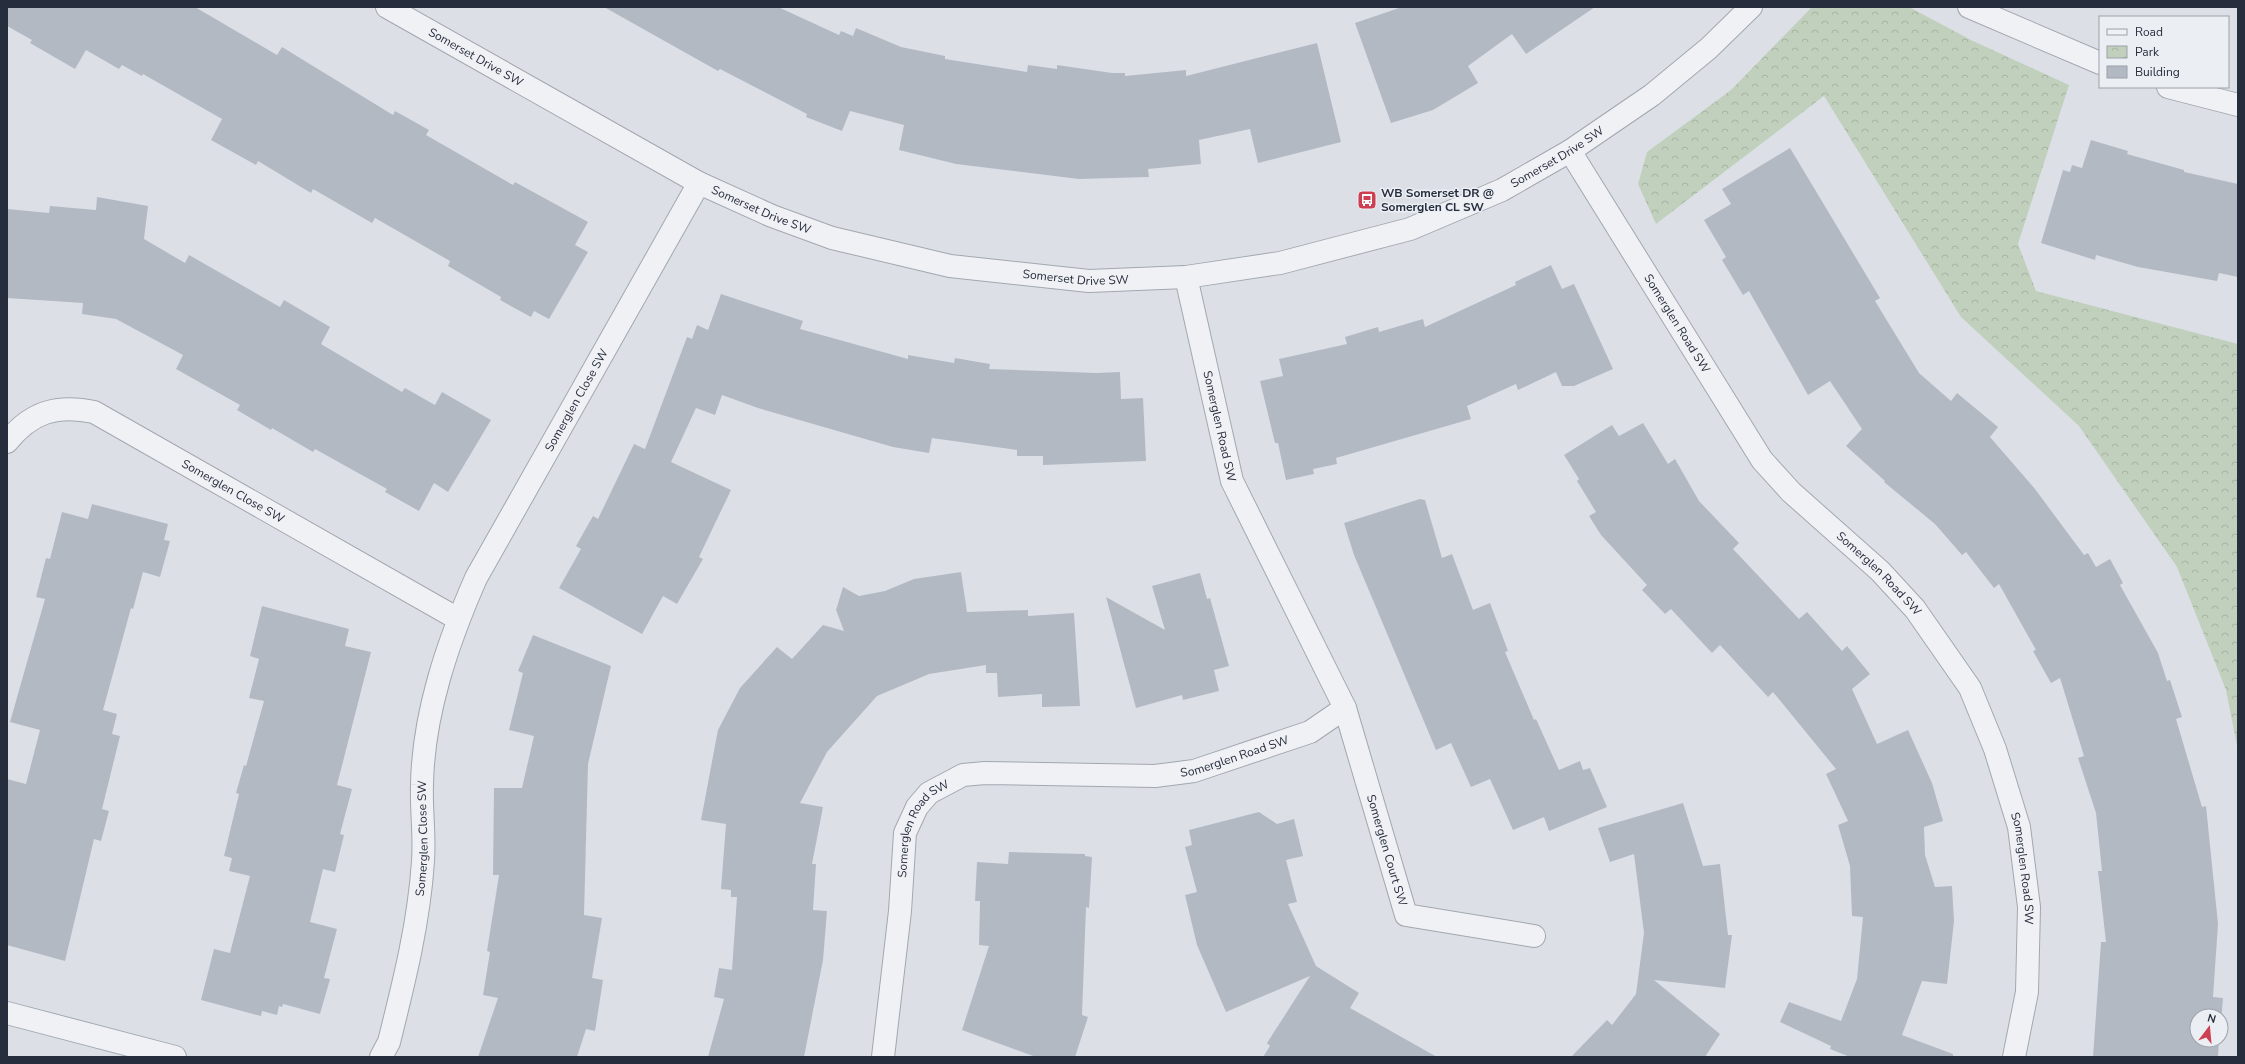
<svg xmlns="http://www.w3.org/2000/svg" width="2245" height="1064" font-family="'Nunito Sans',sans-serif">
  <defs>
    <pattern id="park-crowns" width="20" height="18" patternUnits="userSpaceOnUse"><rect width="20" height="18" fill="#c1d0bd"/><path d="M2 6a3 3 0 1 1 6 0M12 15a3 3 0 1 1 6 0" fill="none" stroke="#a6b3a3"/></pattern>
  </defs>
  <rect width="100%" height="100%" fill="#dce0e6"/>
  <path fill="url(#park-crowns)" d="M 1812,7 L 1909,7 L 1971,40 L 2069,85 L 2018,244 L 2036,291 L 2238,344 L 2238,751 L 2226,690 L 2177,567 L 2079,426 L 1961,317 L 1824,96 L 1656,224 L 1638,184 L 1647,152 L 1731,90 Z"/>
  <g fill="#b3b9c3">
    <path d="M 7,7 L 195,7 L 277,55 L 282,47 L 393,115 L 395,111 L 429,130 L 426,135 L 513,185 L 515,182 L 588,222 L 575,245 L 588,252 L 549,319 L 534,311 L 531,317 L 500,300 L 501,297 L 448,266 L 450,261 L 375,218 L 372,223 L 313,189 L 311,193 L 258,161 L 256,165 L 211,140 L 222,119 L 143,74 L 142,76 L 122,65 L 119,69 L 86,50 L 75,69 L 30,43 L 32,40 L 7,26 Z"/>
    <path d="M 604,7 L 778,7 L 839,35 L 841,31 L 853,36 L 856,28 L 901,47 L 945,56 L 945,59 L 1027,72 L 1028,65 L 1057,69 L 1057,65 L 1112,73 L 1125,73 L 1125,76 L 1186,70 L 1186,76 L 1317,43 L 1341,142 L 1258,163 L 1250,129 L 1199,140 L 1201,164 L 1148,169 L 1149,177 L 1079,179 L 956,164 L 899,150 L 904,125 L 850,111 L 842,131 L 806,117 L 807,114 L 720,69 L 718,71 Z"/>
    <path d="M 1402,7 L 1595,7 L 1526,54 L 1512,34 L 1468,66 L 1478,83 L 1433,110 L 1391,123 L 1355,23 Z"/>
    <path d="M 2091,140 L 2128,151 L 2127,154 L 2184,170 L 2184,172 L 2238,184 L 2238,277 L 2219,273 L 2217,281 L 2138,267 L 2096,255 L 2095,260 L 2041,243 L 2063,170 L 2070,172 L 2072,165 L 2082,168 Z"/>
    <path d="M 1790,148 L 1880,298 L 1875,301 L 1919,373 L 1951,401 L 1957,393 L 1998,427 L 1990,437 L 2035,489 L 2084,555 L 2088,553 L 2096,567 L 2110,559 L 2123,583 L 2120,585 L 2158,653 L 2167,681 L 2170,680 L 2182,717 L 2176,719 L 2202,807 L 2206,806 L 2218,924 L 2213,997 L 2223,998 L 2221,1022 L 2221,1016 L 2197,1016 L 2197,1040 L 2219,1040 L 2218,1057 L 2093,1057 L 2101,942 L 2106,942 L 2098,871 L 2102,871 L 2096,813 L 2078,758 L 2084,756 L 2060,678 L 2051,683 L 2033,651 L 2036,650 L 1999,584 L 1994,588 L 1966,552 L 1962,555 L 1935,524 L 1884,482 L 1885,481 L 1846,446 L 1862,429 L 1830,381 L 1808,395 L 1749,291 L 1743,295 L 1722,260 L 1726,257 L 1704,220 L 1731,204 L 1722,189 Z"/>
    <path d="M 97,197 L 148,206 L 144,239 L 185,263 L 189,255 L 280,307 L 284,300 L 330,327 L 321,344 L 402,392 L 405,388 L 435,405 L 442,392 L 491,420 L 448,492 L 434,483 L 419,511 L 385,492 L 387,489 L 315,449 L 313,452 L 272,428 L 271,430 L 237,410 L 240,405 L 176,369 L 183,355 L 116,319 L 82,314 L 83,303 L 7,298 L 7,209 L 49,213 L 50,206 L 96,210 Z"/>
    <path d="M 1551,265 L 1562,289 L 1574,284 L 1613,369 L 1574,386 L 1562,386 L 1556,372 L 1518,390 L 1516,384 L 1467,406 L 1471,419 L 1336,458 L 1337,464 L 1313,469 L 1314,474 L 1286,480 L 1278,443 L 1275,443 L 1260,381 L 1283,376 L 1279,359 L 1347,344 L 1345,337 L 1378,327 L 1379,332 L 1423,319 L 1425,327 L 1516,285 L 1515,282 Z"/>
    <path d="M 721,294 L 803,321 L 800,329 L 908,359 L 908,355 L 954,363 L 955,358 L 990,364 L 989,369 L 1096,373 L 1120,372 L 1121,399 L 1143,398 L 1146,461 L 1043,465 L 1043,456 L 1017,456 L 1017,450 L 932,438 L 929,453 L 893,447 L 758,408 L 722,395 L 715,415 L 696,408 L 671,462 L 731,490 L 699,557 L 703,559 L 677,604 L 663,596 L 642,634 L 559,588 L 581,549 L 576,546 L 593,516 L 598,519 L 634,444 L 645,449 L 687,337 L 692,339 L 697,325 L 708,330 Z"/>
    <path d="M 1643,423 L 1668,464 L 1675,459 L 1699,501 L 1739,543 L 1733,549 L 1799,619 L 1807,612 L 1842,651 L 1847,646 L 1870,674 L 1852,689 L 1877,744 L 1908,730 L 1932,783 L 1943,821 L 1924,827 L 1925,855 L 1935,887 L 1952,886 L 1954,921 L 1947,984 L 1922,981 L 1902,1035 L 1953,1054 L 1953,1057 L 1850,1057 L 1830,1049 L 1831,1046 L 1780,1022 L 1789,1002 L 1841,1021 L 1857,979 L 1863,917 L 1852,916 L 1850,866 L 1838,825 L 1848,821 L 1826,774 L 1836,769 L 1773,692 L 1768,697 L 1720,645 L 1712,653 L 1671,609 L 1665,614 L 1642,590 L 1647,585 L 1601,535 L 1589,516 L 1596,512 L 1577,481 L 1579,479 L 1564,455 L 1612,425 L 1619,436 Z"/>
    <path d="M 1420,499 L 1425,500 L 1442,558 L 1452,554 L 1473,610 L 1490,603 L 1508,651 L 1505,652 L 1534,720 L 1536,719 L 1559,770 L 1580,761 L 1583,770 L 1590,768 L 1607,807 L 1549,831 L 1544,817 L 1513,830 L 1490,779 L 1471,787 L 1451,743 L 1436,750 L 1354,555 L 1344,523 Z"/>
    <path d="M 92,504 L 168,524 L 164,540 L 170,541 L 160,577 L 143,572 L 133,609 L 131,608 L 103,710 L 117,714 L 112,734 L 120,736 L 102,809 L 109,811 L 101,841 L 94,839 L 65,961 L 7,945 L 7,779 L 26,784 L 40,730 L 10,722 L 45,599 L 36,597 L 46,558 L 50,559 L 62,512 L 88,519 Z"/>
    <path d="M 961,572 L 967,612 L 1028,610 L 1028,616 L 1074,613 L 1080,706 L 1042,707 L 1042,694 L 998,697 L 997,673 L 986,673 L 986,665 L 929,674 L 877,696 L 827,752 L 800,803 L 823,807 L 812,864 L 816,864 L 813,910 L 827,911 L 823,960 L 804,1057 L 708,1057 L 724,999 L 714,997 L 719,968 L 732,970 L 737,897 L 731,897 L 731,890 L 721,889 L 726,824 L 701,820 L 718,730 L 740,688 L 777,647 L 792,659 L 823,625 L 844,631 L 836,610 L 843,587 L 859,596 L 885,591 L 914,579 Z"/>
    <path d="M 1200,573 L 1207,599 L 1210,598 L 1229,666 L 1214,670 L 1219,691 L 1183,700 L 1182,695 L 1136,708 L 1106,597 L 1165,630 L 1152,586 Z"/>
    <path d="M 262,606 L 349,629 L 345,646 L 371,652 L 337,785 L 352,789 L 340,834 L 344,835 L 335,872 L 323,869 L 310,922 L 337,929 L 324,978 L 330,979 L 320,1014 L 283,1004 L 282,1007 L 279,1006 L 277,1015 L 262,1011 L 261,1016 L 201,1000 L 214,949 L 230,953 L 250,876 L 229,871 L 232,858 L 224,856 L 239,794 L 236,793 L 244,765 L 246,766 L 264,701 L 249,698 L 259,659 L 250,656 Z"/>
    <path d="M 533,635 L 611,666 L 588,764 L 584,915 L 602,918 L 592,978 L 603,980 L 595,1031 L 586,1029 L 577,1057 L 478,1057 L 498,998 L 483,995 L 490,952 L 487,951 L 499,875 L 493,875 L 494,788 L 522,788 L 534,736 L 509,730 L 523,673 L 518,671 Z"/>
    <path d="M 1683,803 L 1703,866 L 1720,864 L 1728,935 L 1732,935 L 1725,988 L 1654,980 L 1720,1034 L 1705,1057 L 1571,1057 L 1607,1020 L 1612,1025 L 1636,994 L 1644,933 L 1634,854 L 1610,862 L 1598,828 Z"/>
    <path d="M 1259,812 L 1277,824 L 1294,819 L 1303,856 L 1286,860 L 1297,902 L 1288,904 L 1316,966 L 1359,993 L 1350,1008 L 1437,1057 L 1263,1057 L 1270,1046 L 1267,1043 L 1310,976 L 1226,1012 L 1197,945 L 1185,895 L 1197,892 L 1185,847 L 1192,845 L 1189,830 Z"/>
    <path d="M 1009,852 L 1085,854 L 1085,856 L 1092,857 L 1089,908 L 1086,907 L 1082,1015 L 1088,1017 L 1075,1057 L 1036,1057 L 962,1030 L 989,946 L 979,945 L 980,901 L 975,901 L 977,862 L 1008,864 Z"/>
  </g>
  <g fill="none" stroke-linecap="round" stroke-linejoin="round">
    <defs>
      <g id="minor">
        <path id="s1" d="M 387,7 L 699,183 L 772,216 L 832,238 L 950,266 L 1089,281 L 1186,277 L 1280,263 L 1410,229 L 1502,190 L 1570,151 L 1652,95 L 1709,48 L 1751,7"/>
        <path d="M 1969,7 L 2100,63"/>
        <path d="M 2168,87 L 2238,105"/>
        <path id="s2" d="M 1570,151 L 1762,460 L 1791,492 L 1880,571 L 1915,609 L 1970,688 L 1995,749 L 2019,827 L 2029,907 L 2027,992 L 2014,1057"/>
        <path id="s3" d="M 1186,277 L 1232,481 L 1345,708 L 1406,915 L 1534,936"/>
        <path id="s4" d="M 7,442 C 31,412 57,404 94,412 L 458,619"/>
        <path d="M 7,1013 L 175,1057"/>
        <path id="s5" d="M 381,1057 L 389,1042 C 404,982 419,923 423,861 C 425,836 421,810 422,785 C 423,714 448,642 476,578 L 699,183"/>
        <path id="s6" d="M 883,1057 L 900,911 L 905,833 L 917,807 L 929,793 L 963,775 L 985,773 L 1155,776 L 1194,771 L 1310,732 L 1345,708"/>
      </g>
    </defs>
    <use href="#minor" stroke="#a2a7b0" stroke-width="24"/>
    <use href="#minor" stroke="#eff1f5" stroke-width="22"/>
  </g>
  <defs>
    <symbol id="bus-square" viewBox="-11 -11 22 22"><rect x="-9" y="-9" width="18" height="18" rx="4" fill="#cd3f51" stroke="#ebeff4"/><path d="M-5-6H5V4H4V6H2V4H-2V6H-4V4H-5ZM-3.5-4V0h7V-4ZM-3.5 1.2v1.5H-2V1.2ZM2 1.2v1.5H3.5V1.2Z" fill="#fff"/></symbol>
  </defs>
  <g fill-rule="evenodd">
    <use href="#bus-square" x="1356" y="189" width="22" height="22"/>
  </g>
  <g text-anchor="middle" stroke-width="3" stroke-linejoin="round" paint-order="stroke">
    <g font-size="12" fill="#262d3c" stroke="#ebeff4">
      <text dy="4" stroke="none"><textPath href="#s1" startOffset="102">Somerset Drive SW</textPath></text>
      <text dy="4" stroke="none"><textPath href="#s1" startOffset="1254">Somerset Drive SW</textPath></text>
      <text dy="4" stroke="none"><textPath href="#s1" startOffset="426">Somerset Drive SW</textPath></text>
      <text dy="4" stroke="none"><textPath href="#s1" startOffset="750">Somerset Drive SW</textPath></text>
      <text dy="4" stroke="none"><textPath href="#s2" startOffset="203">Somerglen Road SW</textPath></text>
      <text dy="4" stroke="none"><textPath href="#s5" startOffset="697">Somerglen Close SW</textPath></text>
      <text dy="4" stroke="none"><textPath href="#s3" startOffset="153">Somerglen Road SW</textPath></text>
      <text dy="4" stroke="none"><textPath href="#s4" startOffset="258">Somerglen Close SW</textPath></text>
      <text dy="4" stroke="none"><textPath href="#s2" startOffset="527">Somerglen Road SW</textPath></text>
      <text dy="4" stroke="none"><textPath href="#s6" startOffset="585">Somerglen Road SW</textPath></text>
      <text dy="4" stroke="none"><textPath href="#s6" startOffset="237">Somerglen Road SW</textPath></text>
      <text dy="4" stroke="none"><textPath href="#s5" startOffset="224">Somerglen Close SW</textPath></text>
      <text dy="4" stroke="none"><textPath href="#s3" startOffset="611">Somerglen Court SW</textPath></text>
      <text dy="4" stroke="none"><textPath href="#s2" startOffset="863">Somerglen Road SW</textPath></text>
    </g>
    <g font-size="12" font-weight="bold" fill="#262d3c" stroke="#ebeff4" text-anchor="start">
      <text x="1381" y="197">WB Somerset DR @<tspan x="1381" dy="14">Somerglen CL SW</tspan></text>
    </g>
  </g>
  <rect width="2245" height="1064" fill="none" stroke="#262d3c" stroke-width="16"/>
  <rect x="2099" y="16" width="130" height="72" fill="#ebeff4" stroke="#9ca1aa"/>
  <rect x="2107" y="29" width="20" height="6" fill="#eff1f5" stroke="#9ca1aa"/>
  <text x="2135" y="36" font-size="12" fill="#262d3c">Road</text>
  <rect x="2107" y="46" width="20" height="12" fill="url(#park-crowns)" stroke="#9ca1aa"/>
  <text x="2135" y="56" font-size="12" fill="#262d3c">Park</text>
  <rect x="2107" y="66" width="20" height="12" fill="#b3b9c3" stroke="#9ca1aa"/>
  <text x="2135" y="76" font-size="12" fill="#262d3c">Building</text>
  <g transform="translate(2209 1028) rotate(16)"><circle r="19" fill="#ebeff4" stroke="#9ca1aa"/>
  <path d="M0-3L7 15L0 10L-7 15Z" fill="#cd3f51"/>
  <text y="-6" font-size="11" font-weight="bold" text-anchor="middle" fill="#262d3c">N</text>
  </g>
</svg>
